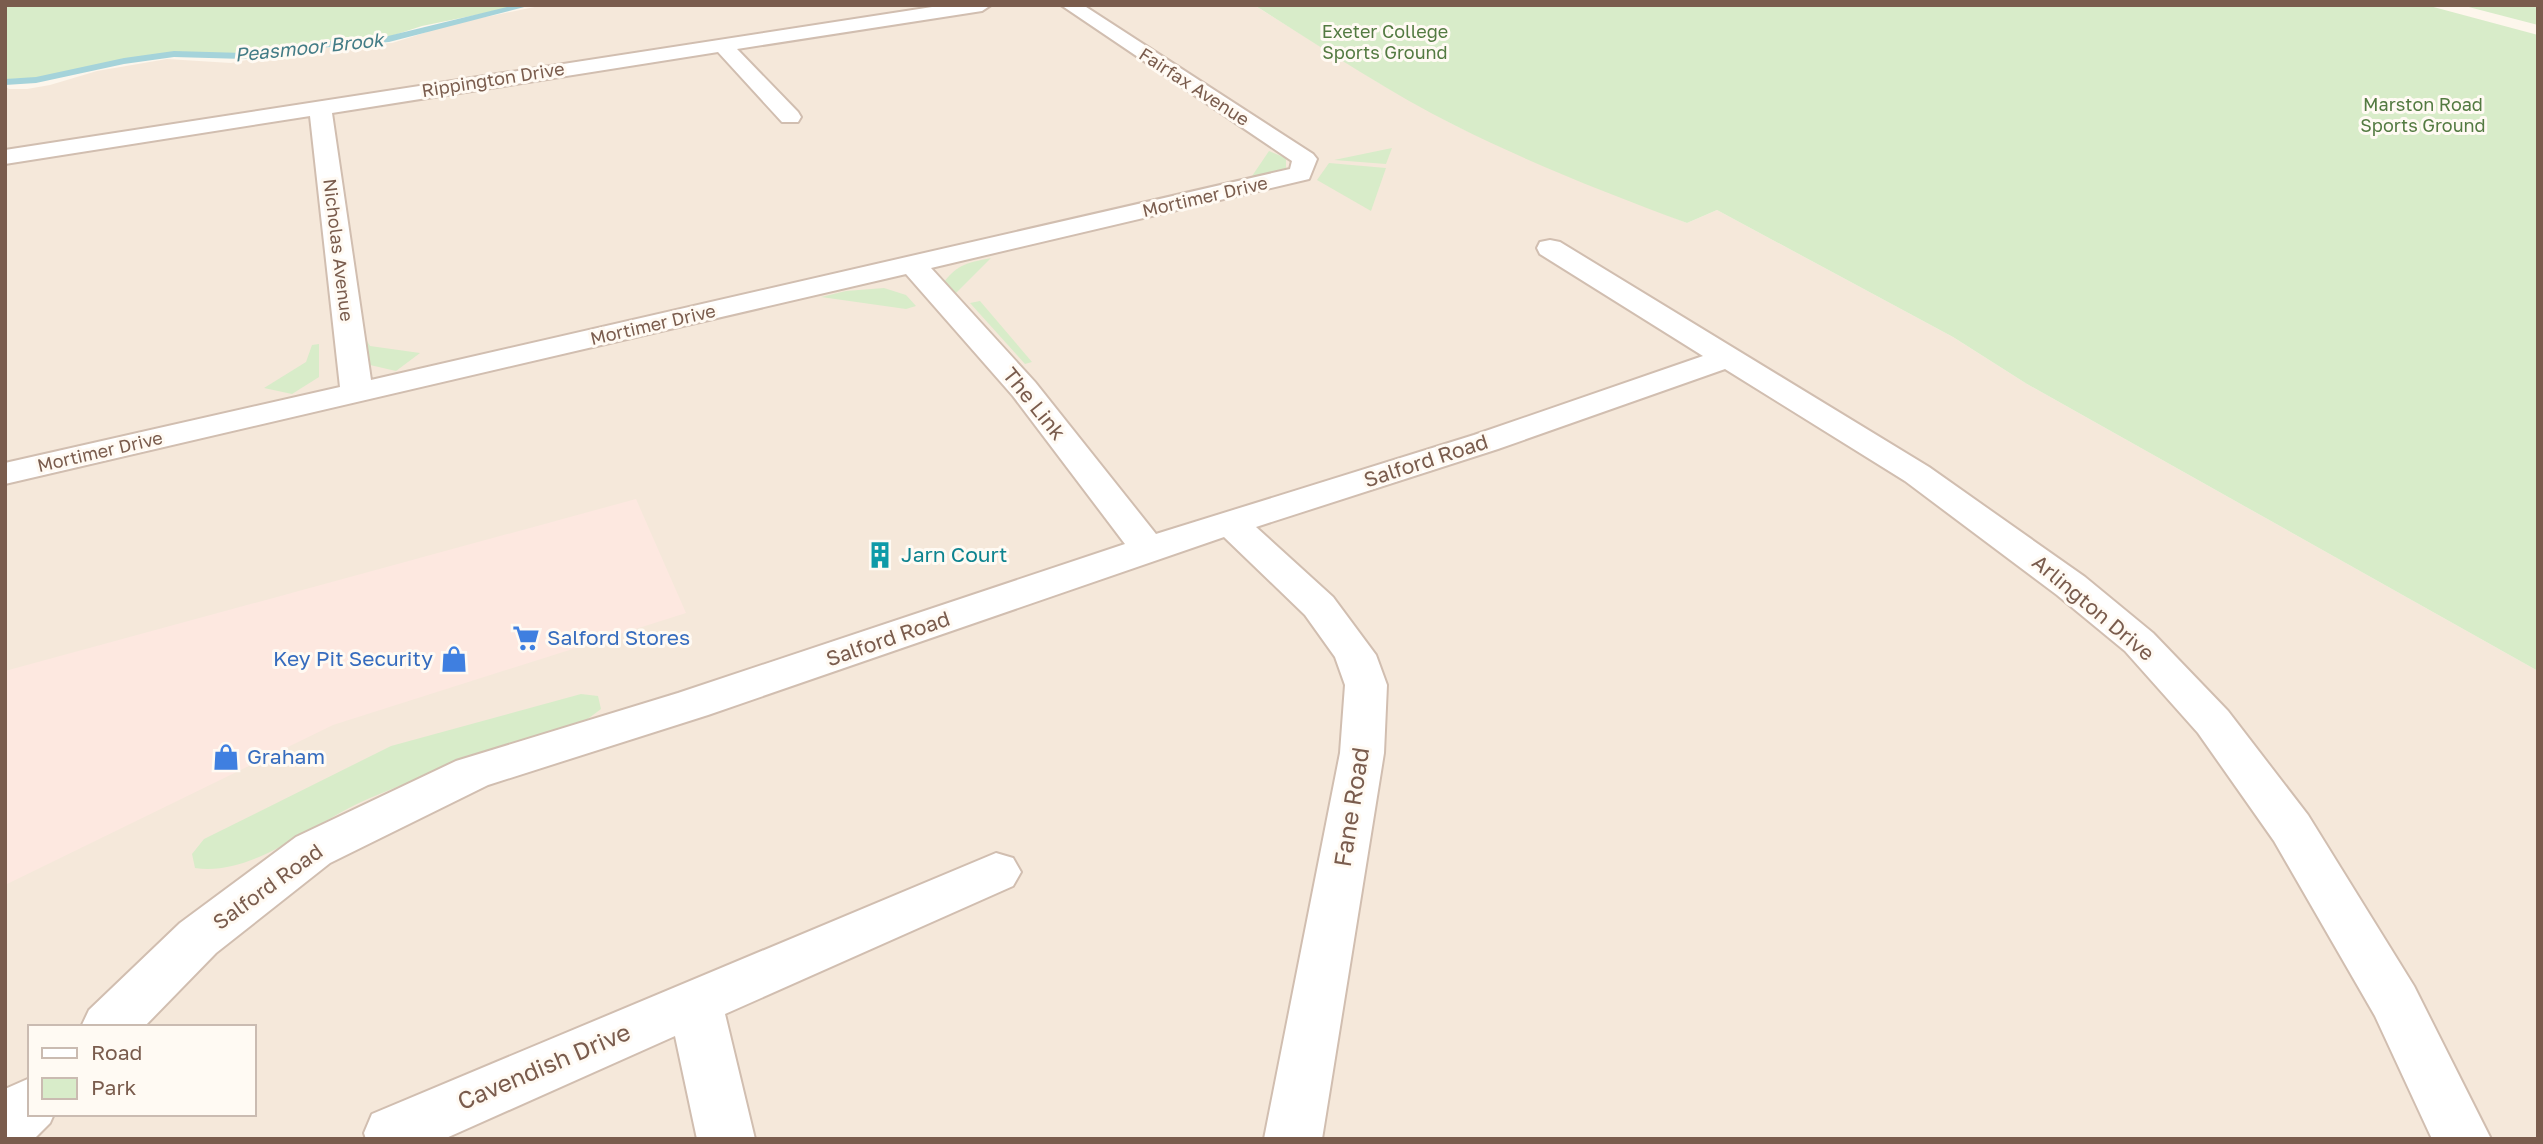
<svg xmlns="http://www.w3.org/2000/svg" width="2543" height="1144" font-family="'Golos Text',sans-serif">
  <rect width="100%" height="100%" fill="#fdf6ec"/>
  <path fill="#f5e8da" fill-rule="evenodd" d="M 544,5 L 1254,5 L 1379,83 L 1456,126 L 1556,171 L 1687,223 L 1717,210 L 1953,337 L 2027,384 L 2538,671 L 2538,1139 L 5,1139 L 5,86 L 9,89 L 27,89 L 50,85 L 97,71 L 167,59 L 231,63 L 306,49 L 392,43 L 427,32 L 427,29 ZM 30,1027 L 254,1027 L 254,1114 L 30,1114 Z"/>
  <path fill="#fde8e0" d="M 636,499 L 686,613 L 333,725 L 5,885 L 5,671 Z"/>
  <g fill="#d8ecc9">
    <path d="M 5,5 L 524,5 L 422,26 L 388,37 L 323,42 L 248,54 L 184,53 L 147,57 L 40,78 L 10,79 L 5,79 Z"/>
    <path d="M 1254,5 L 2426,5 L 2538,35 L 2538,671 L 2027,384 L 1953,337 L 1717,210 L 1687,223 C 1609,194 1530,163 1456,126 C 1386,91 1320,46 1254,5 Z"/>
    <path d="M 2461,5 L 2538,5 L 2538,25 Z"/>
    <path d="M 1392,148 L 1386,164 L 1334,160 Z"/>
    <path d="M 1269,151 L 1286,158 L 1286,169 L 1276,176 L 1248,182 Z"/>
    <path d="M 1329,163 L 1386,168 L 1371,211 L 1317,180 Z"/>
    <path d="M 991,258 L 952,297 L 941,286 C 956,265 965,263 991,258 Z"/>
    <path d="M 884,288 L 906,295 L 916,306 L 906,309 L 821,297 L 846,291 Z"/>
    <path d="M 980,301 L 1032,362 L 1025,364 L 970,303 Z"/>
    <path d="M 364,336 L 370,346 L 420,353 L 396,371 L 370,365 Z"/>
    <path d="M 319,344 L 319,377 L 292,394 L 264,388 L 306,362 L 312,345 Z"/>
    <path d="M 581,694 L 598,696 L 601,709 L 585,721 C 513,745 440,768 370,798 C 317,820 254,877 195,868 L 192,854 L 204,839 L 391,746 Z"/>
  </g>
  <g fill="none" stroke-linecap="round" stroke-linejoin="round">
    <path fill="#a5d3da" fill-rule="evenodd" d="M 515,5 L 532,5 L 389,42 L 308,49 L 244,59 L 174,57 L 124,64 L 36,83 L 5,85 L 5,79 L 36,77 L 124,58 L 174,51 L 244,53 L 308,43 L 388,36 Z"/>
    <defs>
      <g id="street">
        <path d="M 945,5 L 991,5 L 982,11 L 737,49 L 798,112 L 801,117 L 798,122 L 782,122 L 718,52 L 332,113 L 371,380 L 1290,169 L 1292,161 L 1061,5 L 1083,5 L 1313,154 L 1317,159 L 1309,179 L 931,268 L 1035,382 L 1156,534 L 1474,435 L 1703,356 L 1540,254 L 1537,248 L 1540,242 L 1550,240 L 1560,242 L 1929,467 L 2085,577 L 2153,633 L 2228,711 L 2308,815 L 2414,986 L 2491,1139 L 2432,1139 L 2375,1016 L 2274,841 L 2198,733 L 2125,651 L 2057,595 L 1905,481 L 1725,369 L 1498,449 L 1256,527 L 1333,597 L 1376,655 L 1387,685 L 1384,753 L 1322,1139 L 1264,1139 L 1340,753 L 1345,685 L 1335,657 L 1305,615 L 1224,537 L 708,715 L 488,785 L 330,863 L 216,953 L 144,1027 L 81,1027 L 89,1010 L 180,923 L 296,837 L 456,761 L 678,693 L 1125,544 L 1013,396 L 906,274 L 5,484 L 5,463 L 340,387 L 310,116 L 5,164 L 5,150 Z"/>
        <path d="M 996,853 L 1013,858 L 1021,872 L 1013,886 L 725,1014 L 755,1139 L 697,1139 L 675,1036 L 444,1139 L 366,1139 L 364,1133 L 372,1114 Z"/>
        <path d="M 30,1078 L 30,1114 L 54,1114 L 50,1123 L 34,1139 L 5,1139 L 5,1089 Z"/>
      </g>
    </defs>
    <use href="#street" stroke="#d1beb0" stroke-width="4"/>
    <use href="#street" fill="#fff" fill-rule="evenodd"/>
  </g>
  <defs>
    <symbol id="building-bare" viewBox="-9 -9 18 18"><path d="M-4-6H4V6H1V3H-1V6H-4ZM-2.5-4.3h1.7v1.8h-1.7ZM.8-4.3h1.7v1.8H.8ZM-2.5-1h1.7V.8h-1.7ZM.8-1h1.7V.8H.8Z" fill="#0f9aa8" stroke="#fffaf3" stroke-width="2.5" paint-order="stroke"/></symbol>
    <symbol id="supermarket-bare" viewBox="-9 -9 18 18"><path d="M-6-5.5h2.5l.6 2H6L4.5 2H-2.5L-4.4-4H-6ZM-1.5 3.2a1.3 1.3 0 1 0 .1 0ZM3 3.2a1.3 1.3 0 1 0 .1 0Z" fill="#3f7fe0" stroke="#fffaf3" stroke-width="2.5" paint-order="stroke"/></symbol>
    <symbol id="shop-bare" viewBox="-9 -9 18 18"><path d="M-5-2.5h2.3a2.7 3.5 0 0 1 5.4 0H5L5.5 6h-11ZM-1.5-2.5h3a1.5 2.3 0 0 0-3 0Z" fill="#3f7fe0" stroke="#fffaf3" stroke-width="2.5" paint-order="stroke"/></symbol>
  </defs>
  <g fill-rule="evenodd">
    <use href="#building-bare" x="861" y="536" width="38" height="38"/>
    <use href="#supermarket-bare" x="507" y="619" width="38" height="38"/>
    <use href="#shop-bare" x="435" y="640" width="38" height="38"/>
    <use href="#shop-bare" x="207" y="738" width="38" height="38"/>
  </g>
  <g text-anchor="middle" stroke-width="6" stroke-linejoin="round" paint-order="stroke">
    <g font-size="18" fill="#537a41" stroke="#fffaf3">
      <text x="1385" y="38">Exeter College<tspan x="1385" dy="21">Sports Ground</tspan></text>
      <text x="2423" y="111">Marston Road<tspan x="2423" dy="21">Sports Ground</tspan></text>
    </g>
    <g font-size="18" fill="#7a5c4d" stroke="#fffaf3">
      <text transform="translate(493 80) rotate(-9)" y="6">Rippington Drive</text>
      <text transform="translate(1194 87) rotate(33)" y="6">Fairfax Avenue</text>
      <text transform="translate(1205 197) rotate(-13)" y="6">Mortimer Drive</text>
      <text transform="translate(338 250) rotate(83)" y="6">Nicholas Avenue</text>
      <text transform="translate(653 325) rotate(-13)" y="6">Mortimer Drive</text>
      <text transform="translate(100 452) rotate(-13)" y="6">Mortimer Drive</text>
    </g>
    <g font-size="19" font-style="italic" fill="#437c86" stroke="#fffaf3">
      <text transform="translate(309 47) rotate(-6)" y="7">Peasmoor Brook</text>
    </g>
    <g font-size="21" fill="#7a5c4d" stroke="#fffaf3">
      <text transform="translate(1034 404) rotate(51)" y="7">The Link</text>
      <text transform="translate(1426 461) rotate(-18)" y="7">Salford Road</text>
      <text transform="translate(2093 608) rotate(40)" y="7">Arlington Drive</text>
      <text transform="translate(888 639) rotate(-19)" y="7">Salford Road</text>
      <text transform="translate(268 887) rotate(-36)" y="7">Salford Road</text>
    </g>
    <g font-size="21" fill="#0d838f" stroke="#fffaf3" text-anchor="start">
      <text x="901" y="562">Jarn Court</text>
    </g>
    <g font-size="21" fill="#366cbe" stroke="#fffaf3" text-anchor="start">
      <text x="547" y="645">Salford Stores</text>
      <text x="433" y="666" text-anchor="end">Key Pit Security</text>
      <text x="247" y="764">Graham</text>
    </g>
    <g font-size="24" fill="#7a5c4d" stroke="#fffaf3">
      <text transform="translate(1352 807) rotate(-81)" y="8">Fane Road</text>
      <text transform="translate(544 1067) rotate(-23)" y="8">Cavendish Drive</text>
    </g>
  </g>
  <rect width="2543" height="1144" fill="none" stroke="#7a5c4d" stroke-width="14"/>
  <rect x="28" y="1025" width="228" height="91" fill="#fffaf3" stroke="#cabbb1" stroke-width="2"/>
  <rect x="42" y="1048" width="35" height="10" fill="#ffffff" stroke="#cabbb1" stroke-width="2"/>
  <text x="91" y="1060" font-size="21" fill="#7a5c4d">Road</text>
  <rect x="42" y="1078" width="35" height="21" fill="#d8ecc9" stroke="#cabbb1" stroke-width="2"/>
  <text x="91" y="1095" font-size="21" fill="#7a5c4d">Park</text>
</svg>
